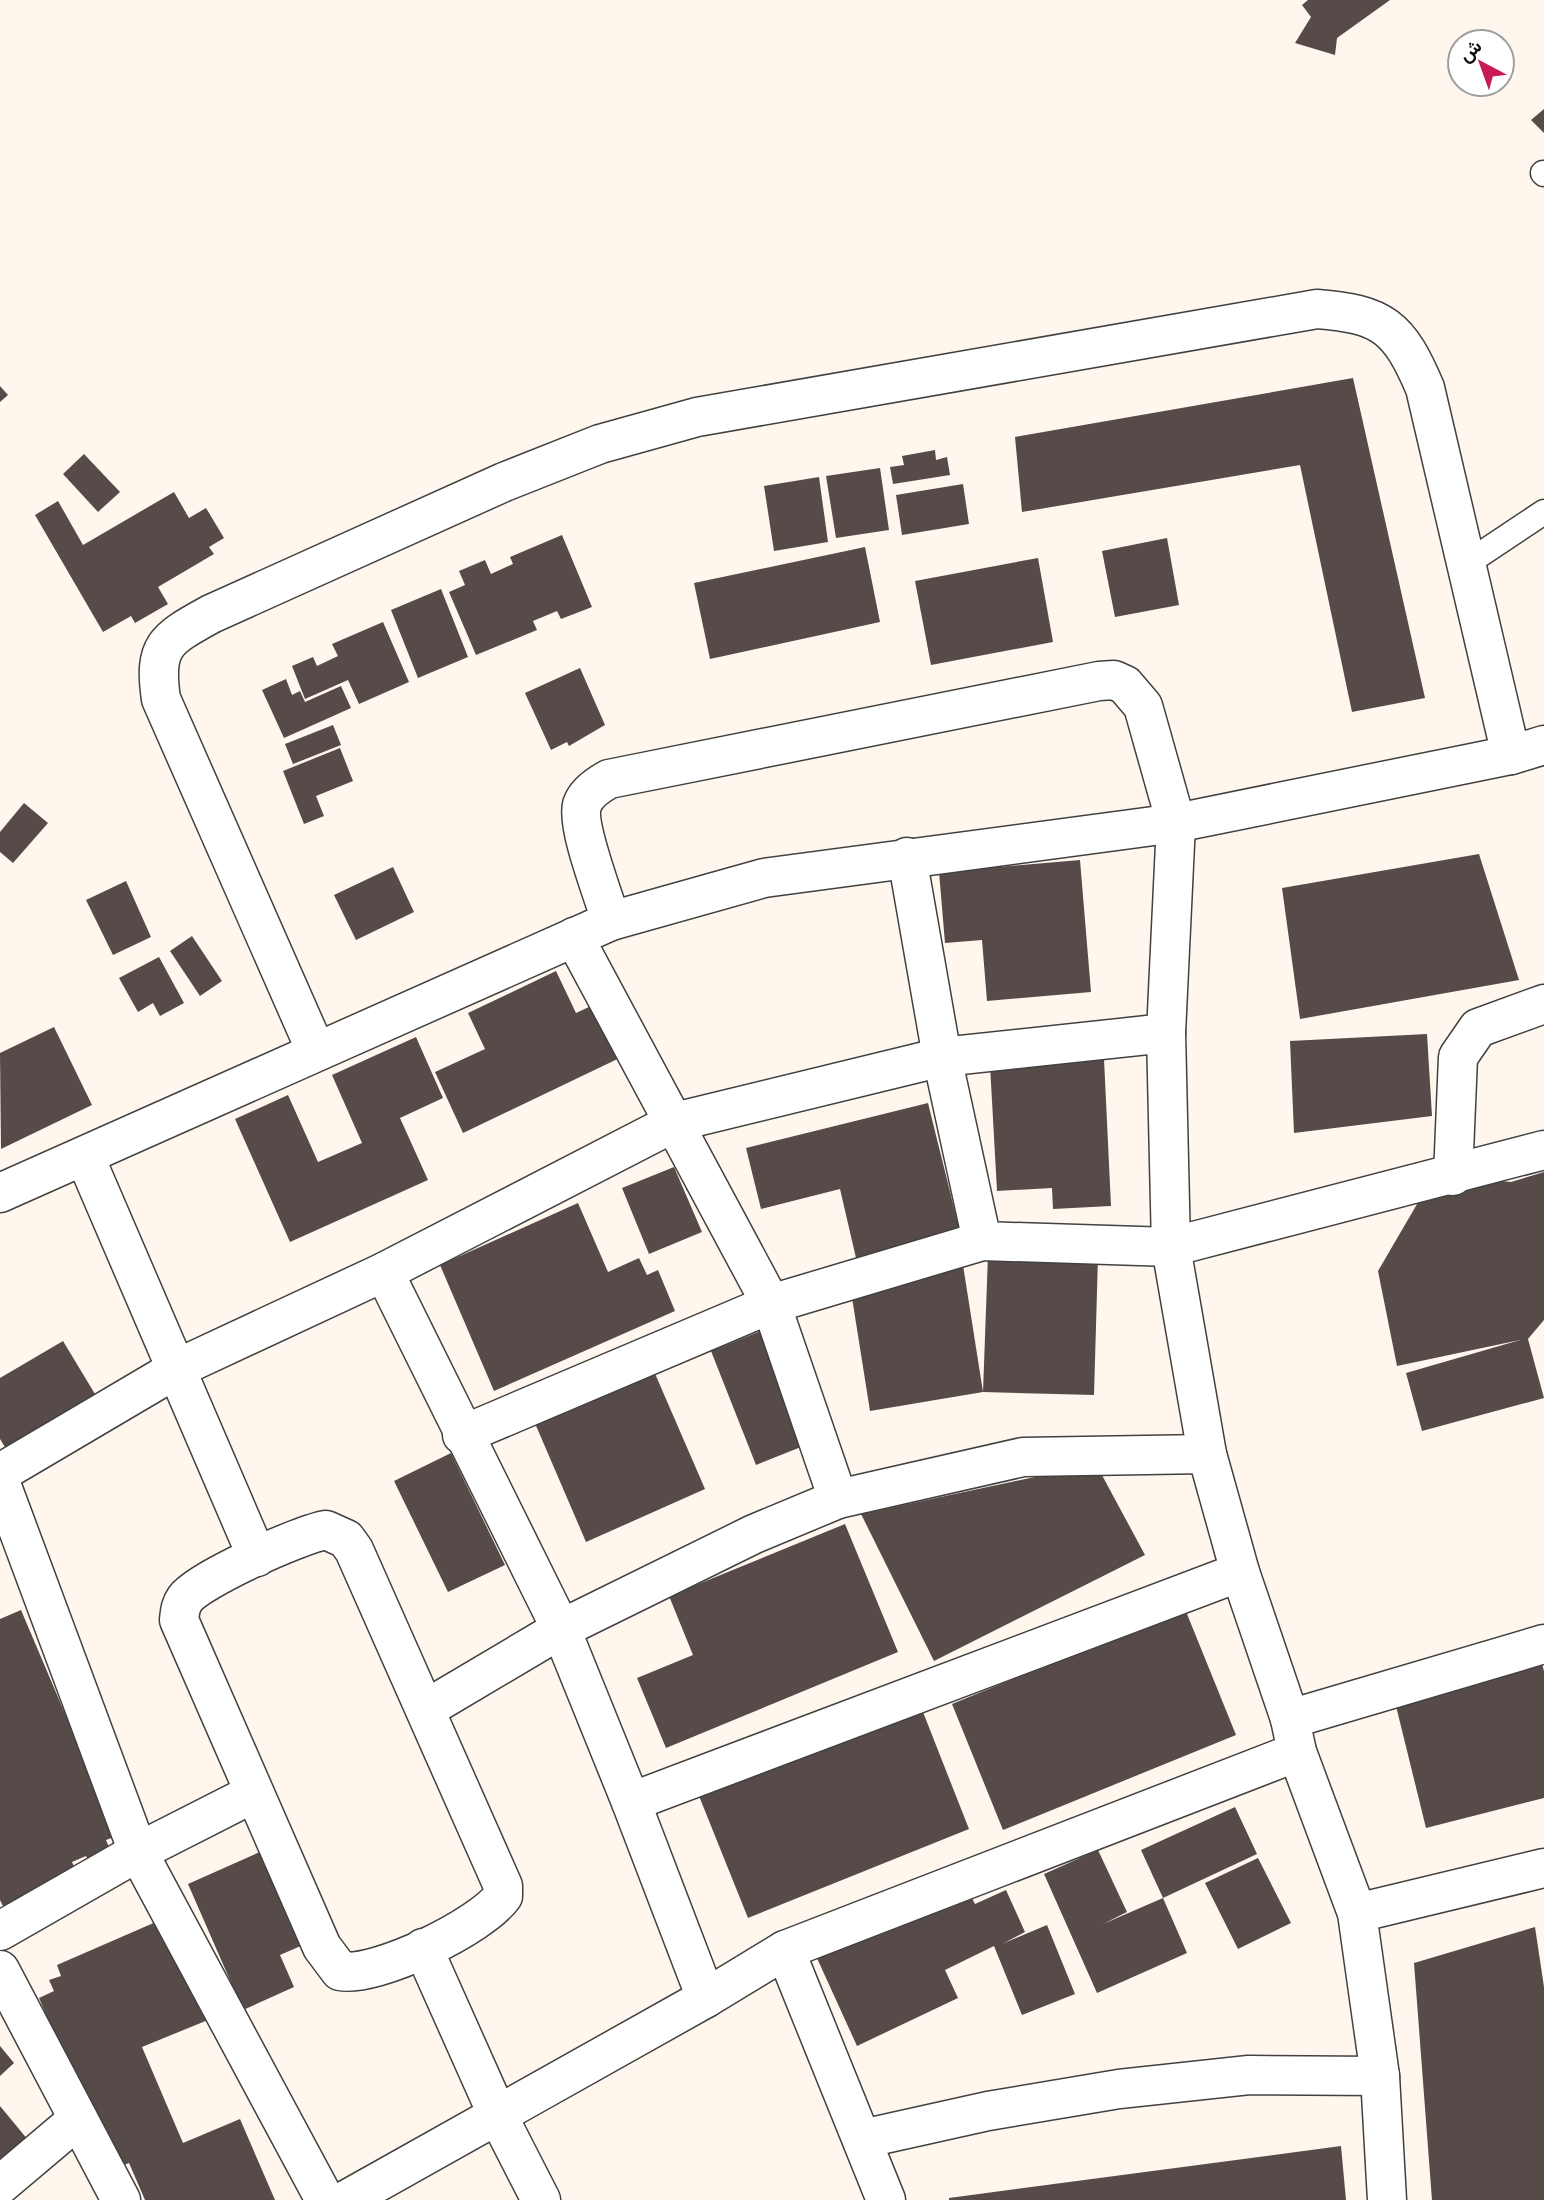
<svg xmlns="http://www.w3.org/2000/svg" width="1544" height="2200" font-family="'Times New Roman',Vazirmatn,serif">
  <rect width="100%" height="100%" fill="#fff7ee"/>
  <g fill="#574b49">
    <path d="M 1308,0 L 1390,0 L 1337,38 L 1335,55 L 1295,43 L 1311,17 L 1302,5 Z"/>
    <path d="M 1544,109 L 1544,133 L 1531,120 Z"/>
    <path d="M 1353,378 L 1425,698 L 1352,712 L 1300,465 L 1022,512 L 1015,437 Z"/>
    <path d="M 0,386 L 8,395 L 0,402 Z"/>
    <path d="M 935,450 L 936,460 L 947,457 L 950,475 L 893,484 L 890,467 L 904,465 L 902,456 Z"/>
    <path d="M 84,454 L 120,492 L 98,512 L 63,474 Z"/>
    <path d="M 880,468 L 889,530 L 836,538 L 826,476 Z"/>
    <path d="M 819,477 L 828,542 L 774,551 L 764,486 Z"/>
    <path d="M 963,484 L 969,524 L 902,535 L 896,495 Z"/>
    <path d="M 174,492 L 189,518 L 206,508 L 224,538 L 209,547 L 214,554 L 158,587 L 168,604 L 135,623 L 131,616 L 103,632 L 35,515 L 58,501 L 83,545 Z"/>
    <path d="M 562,535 L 592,607 L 561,619 L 557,611 L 533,621 L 537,630 L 476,655 L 449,592 L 465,585 L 459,571 L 485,560 L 491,574 L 513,564 L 510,557 Z"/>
    <path d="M 1167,538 L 1179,605 L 1115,617 L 1102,551 Z"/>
    <path d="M 865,547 L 880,622 L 710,659 L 694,583 Z"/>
    <path d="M 1038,558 L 1053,642 L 931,665 L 915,581 Z"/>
    <path d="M 441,589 L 468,657 L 418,678 L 391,610 Z"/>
    <path d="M 383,622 L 409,682 L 359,704 L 348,680 L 305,699 L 292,666 L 313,657 L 317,666 L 338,656 L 332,644 Z"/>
    <path d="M 580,668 L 605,725 L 569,746 L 567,742 L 551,750 L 525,693 Z"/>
    <path d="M 286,679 L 292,695 L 300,691 L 305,702 L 341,686 L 351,708 L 284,738 L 262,690 Z"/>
    <path d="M 333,725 L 341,745 L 293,764 L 285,744 Z"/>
    <path d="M 340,748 L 353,781 L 316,796 L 324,816 L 304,824 L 283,771 Z"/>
    <path d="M 24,803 L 48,823 L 13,863 L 0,852 L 0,832 Z"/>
    <path d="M 1479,854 L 1519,980 L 1300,1019 L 1282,888 Z"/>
    <path d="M 1080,860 L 1091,992 L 987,1001 L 982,940 L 945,943 L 939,872 Z"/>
    <path d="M 393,867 L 414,912 L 356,940 L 334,895 Z"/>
    <path d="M 126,881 L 151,937 L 113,955 L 86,900 Z"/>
    <path d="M 192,936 L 222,981 L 200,996 L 170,951 Z"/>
    <path d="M 159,957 L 184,1003 L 160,1016 L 153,1003 L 138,1012 L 119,978 Z"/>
    <path d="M 556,971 L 576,1013 L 604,1000 L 630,1053 L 463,1133 L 435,1072 L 485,1049 L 468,1013 Z"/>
    <path d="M 54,1027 L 92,1105 L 1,1149 L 0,1053 Z"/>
    <path d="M 1427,1034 L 1432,1116 L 1294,1133 L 1290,1041 Z"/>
    <path d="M 416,1037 L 443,1098 L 400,1118 L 428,1180 L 290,1242 L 235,1119 L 288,1095 L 318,1162 L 362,1143 L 332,1075 Z"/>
    <path d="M 1104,1059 L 1111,1206 L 1053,1209 L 1052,1188 L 997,1191 L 990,1065 Z"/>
    <path d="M 928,1103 L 960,1232 L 856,1258 L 840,1189 L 761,1209 L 746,1148 Z"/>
    <path d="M 674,1167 L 702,1232 L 649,1254 L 622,1188 Z"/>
    <path d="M 1544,1172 L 1544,1320 L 1528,1339 L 1544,1398 L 1422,1431 L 1406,1373 L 1520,1340 L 1397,1366 L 1378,1271 L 1420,1199 L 1453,1176 L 1511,1182 Z"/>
    <path d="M 578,1203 L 608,1272 L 639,1258 L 647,1275 L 658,1270 L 675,1311 L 494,1391 L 440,1265 Z"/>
    <path d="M 988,1254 L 1098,1257 L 1094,1395 L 983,1392 Z"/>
    <path d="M 963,1265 L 983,1392 L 870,1411 L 850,1285 Z"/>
    <path d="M 766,1329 L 811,1443 L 756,1465 L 711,1351 Z"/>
    <path d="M 63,1341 L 98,1399 L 8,1452 L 0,1439 L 0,1378 Z"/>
    <path d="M 653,1369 L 705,1489 L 586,1542 L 534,1421 Z"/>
    <path d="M 451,1453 L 505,1565 L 448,1592 L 394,1481 Z"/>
    <path d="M 1096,1464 L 1145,1555 L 934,1661 L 861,1514 Z"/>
    <path d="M 845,1524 L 898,1652 L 666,1748 L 637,1678 L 693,1655 L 669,1596 Z"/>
    <path d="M 1185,1609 L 1236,1735 L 1003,1830 L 952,1704 Z"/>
    <path d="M 21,1610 L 117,1836 L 106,1840 L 111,1852 L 89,1862 L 86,1856 L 72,1862 L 78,1875 L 3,1906 L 0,1900 L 0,1619 Z"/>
    <path d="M 1540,1657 L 1544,1671 L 1544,1798 L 1426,1828 L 1395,1702 Z"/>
    <path d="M 921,1707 L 969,1829 L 748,1918 L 699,1796 Z"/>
    <path d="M 1235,1807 L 1257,1854 L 1163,1898 L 1187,1953 L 1097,1993 L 1044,1874 L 1098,1850 L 1127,1912 L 1103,1924 L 1163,1898 L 1141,1850 Z"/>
    <path d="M 262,1851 L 303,1945 L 280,1955 L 294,1987 L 243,2010 L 188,1884 Z"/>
    <path d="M 1258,1858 L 1291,1923 L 1238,1949 L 1205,1883 Z"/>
    <path d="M 966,1886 L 975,1904 L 1006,1890 L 1025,1932 L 1004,1943 L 1047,1925 L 1075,1994 L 1022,2015 L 994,1946 L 945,1970 L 958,1998 L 857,2046 L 816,1956 Z"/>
    <path d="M 165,1918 L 208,2020 L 142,2047 L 183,2143 L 240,2119 L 275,2200 L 145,2200 L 129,2163 L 112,2170 L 39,1998 L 54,1991 L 49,1980 L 61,1976 L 57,1965 Z"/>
    <path d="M 1535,1927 L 1544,1987 L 1544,2200 L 1432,2200 L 1414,1963 Z"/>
    <path d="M 0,2046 L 14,2063 L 0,2076 Z"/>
    <path d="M 0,2106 L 33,2146 L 0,2173 Z"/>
    <path d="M 1341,2146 L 1346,2200 L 949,2200 L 949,2198 Z"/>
  </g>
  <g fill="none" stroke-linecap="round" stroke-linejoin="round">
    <defs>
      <g id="service">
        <path d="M 1543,173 L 1544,174"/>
        <path d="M 1466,564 L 1544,512"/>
      </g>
      <g id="minor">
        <path d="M 907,857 L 942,1057 L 982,1241"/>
        <path d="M 611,921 C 604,897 576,826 582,805 C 586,793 598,785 609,779 L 1099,681 L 1114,680 L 1125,685 L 1143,706 L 1176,823 L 1166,1033 L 1171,1247 L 1207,1454 L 1240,1572 L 1290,1719 L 1297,1752 L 1357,1913 L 1380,2076 L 1387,2200"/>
        <path d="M 574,937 L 771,1304 L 838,1499"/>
        <path d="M 316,1051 L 161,699 C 153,645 166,639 211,614 L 504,482 L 600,444 L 697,417 L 1317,309 C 1383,314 1399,327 1425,388 L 1511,755"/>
        <path d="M 85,1157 L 257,1557"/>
        <path d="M 1453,1176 L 1458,1057 L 1478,1028 L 1544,1004"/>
        <path d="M 0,1193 L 611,921 L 764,878 L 1176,823 L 1511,755 L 1544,745"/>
        <path d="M 384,1272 L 561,1629 L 631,1802 L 706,1998"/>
        <path d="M 462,1435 L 771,1304 L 982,1241 L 1171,1247 L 1544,1150"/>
        <path d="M 0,1473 L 178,1368 L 384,1272 L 675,1122 L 942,1057 L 1166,1033"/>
        <path d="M 0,1481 L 138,1852 L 325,2200"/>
        <path d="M 326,1530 L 346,1539 L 354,1550 L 503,1886 L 503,1896 C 482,1926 376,1978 340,1971 L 322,1947 L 179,1620 C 180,1612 180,1606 185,1599 C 198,1580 301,1534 326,1530 Z"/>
        <path d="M 426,1709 L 561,1629 L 754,1534 L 838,1499 L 1023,1457 L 1207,1454"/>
        <path d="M 1290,1719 L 1544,1644"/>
        <path d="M 631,1802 L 1240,1572"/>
        <path d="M 1357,1913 L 1544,1868"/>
        <path d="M 0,1931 L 138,1852 L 254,1793"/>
        <path d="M 423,1948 L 498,2116 L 541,2200"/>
        <path d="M 785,1950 L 886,2200"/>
        <path d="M 0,1970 L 121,2200"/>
        <path d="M 862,2139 L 988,2111 L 1119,2089 L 1249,2075 L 1380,2076"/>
        <path d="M 0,2185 L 77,2120"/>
        <path d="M 346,2200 L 706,1998 L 785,1950 L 1297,1752"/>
      </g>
    </defs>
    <use href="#service" stroke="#414141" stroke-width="27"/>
    <use href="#minor" stroke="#414141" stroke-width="41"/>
    <use href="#service" stroke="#fff" stroke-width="24"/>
    <use href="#minor" stroke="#fff" stroke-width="38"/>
  </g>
  <g transform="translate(1481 63) rotate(319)"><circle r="33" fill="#ffffff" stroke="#9f9f9f" stroke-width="2"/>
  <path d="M0-5L12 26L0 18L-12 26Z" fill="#c81b55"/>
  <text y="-10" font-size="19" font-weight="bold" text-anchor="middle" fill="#0e0e0e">ش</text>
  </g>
</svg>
